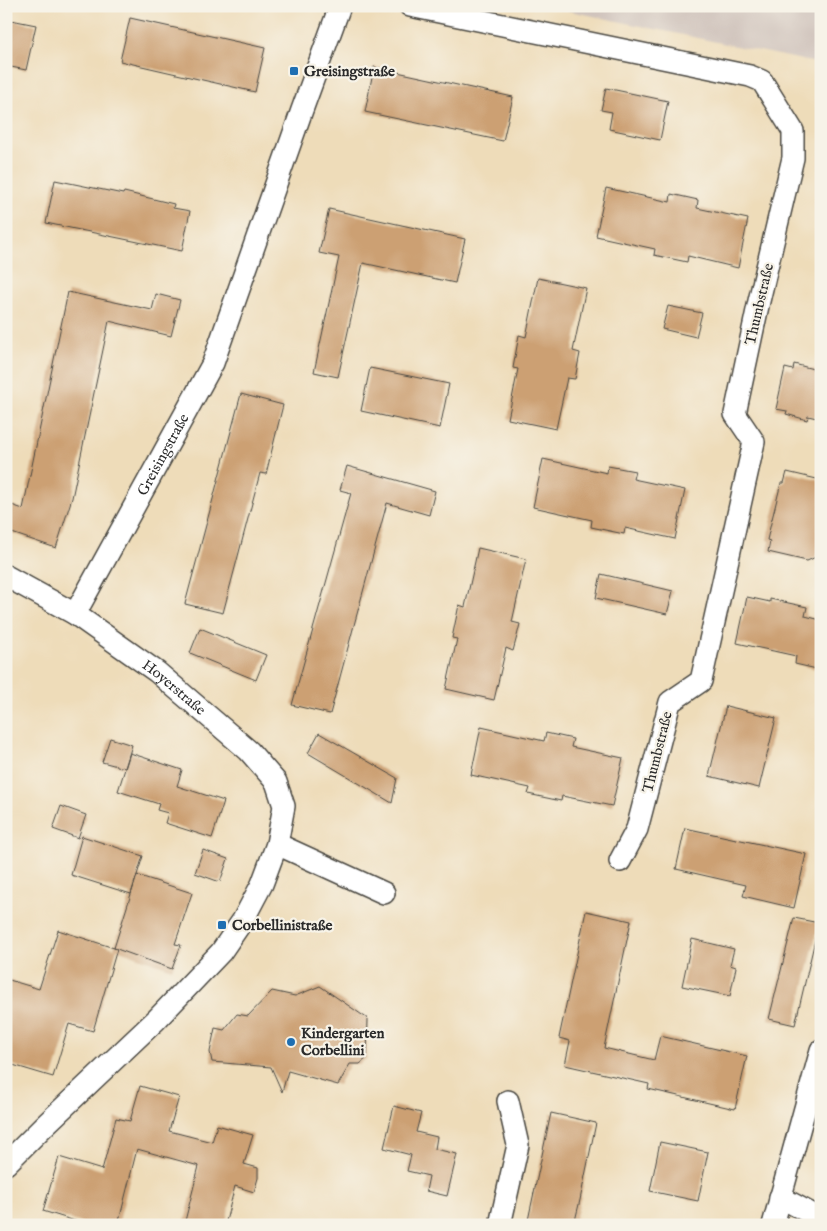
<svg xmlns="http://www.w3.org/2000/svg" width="827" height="1231" font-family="'IM FELL English',serif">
  <rect width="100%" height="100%" fill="#f7f3e8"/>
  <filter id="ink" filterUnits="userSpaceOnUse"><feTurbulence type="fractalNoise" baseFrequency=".02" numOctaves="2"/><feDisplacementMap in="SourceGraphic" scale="10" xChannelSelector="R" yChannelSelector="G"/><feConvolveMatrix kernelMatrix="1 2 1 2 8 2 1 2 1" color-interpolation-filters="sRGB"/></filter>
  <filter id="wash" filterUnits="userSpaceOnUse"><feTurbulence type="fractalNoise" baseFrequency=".0096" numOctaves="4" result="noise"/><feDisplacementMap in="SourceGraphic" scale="20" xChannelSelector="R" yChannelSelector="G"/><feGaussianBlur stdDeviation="1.12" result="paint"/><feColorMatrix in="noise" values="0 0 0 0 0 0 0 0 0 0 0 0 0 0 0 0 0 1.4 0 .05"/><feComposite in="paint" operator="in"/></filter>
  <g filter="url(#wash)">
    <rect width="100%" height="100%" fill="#eedcb9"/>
    <path fill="#cec1ba" d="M 546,6 L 821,6 L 821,64 Z"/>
    <g id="blocks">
      <g fill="#cca073">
        <path d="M 130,18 L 265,48 L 255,92 L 120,61 Z"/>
        <path d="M 6,19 L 36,25 L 26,70 L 6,66 Z"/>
        <path d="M 374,67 L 513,97 L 503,141 L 365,112 Z"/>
        <path d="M 606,88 L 668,101 L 660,140 L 609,129 L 612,112 L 601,110 Z"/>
        <path d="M 55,180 L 123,194 L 124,192 L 174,204 L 173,208 L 190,211 L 182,251 L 46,223 Z"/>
        <path d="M 606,188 L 670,202 L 671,194 L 698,200 L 697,208 L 748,219 L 738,268 L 688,256 L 687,262 L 654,255 L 655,249 L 596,236 Z"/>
        <path d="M 329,209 L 465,239 L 455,283 L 363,263 L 338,377 L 314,372 L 339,257 L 319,253 Z"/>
        <path d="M 538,278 L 586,288 L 573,351 L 580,353 L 575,379 L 567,378 L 556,429 L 508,419 L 518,369 L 513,368 L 519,335 L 526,337 Z"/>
        <path d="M 68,292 L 152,310 L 156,294 L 180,300 L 171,336 L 109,321 L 72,498 L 56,548 L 6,531 L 6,503 L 23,509 Z"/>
        <path d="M 668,306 L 702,313 L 696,337 L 662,329 Z"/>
        <path d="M 794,364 L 821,371 L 821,419 L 808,416 L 807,420 L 786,414 L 787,411 L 776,409 L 785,368 L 793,370 Z"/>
        <path d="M 370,368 L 449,384 L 440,428 L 361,411 Z"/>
        <path d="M 241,394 L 283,405 L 266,474 L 260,473 L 223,613 L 185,604 Z"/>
        <path d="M 543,459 L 607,473 L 608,466 L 635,471 L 633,479 L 685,490 L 675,539 L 625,528 L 624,534 L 591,527 L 592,520 L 533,507 Z"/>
        <path d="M 347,466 L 435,491 L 429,515 L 387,503 L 330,714 L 292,705 L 351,493 L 340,490 Z"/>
        <path d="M 787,472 L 821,480 L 821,537 L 816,557 L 807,561 L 768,552 L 770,541 L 767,540 L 771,523 L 781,483 L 784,483 Z"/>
        <path d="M 478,548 L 526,559 L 512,622 L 520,624 L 517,636 L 513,651 L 506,648 L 494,700 L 446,689 L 457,639 L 452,638 L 459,605 L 465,607 Z"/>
        <path d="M 601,574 L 673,591 L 667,614 L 596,598 Z"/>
        <path d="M 747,597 L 770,602 L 770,599 L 807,607 L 805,616 L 821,620 L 821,670 L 795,664 L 796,656 L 737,643 Z"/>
        <path d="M 200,628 L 266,655 L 256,680 L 190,653 Z"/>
        <path d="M 726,706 L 776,718 L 759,788 L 709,776 Z"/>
        <path d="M 481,727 L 544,741 L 546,733 L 573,739 L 571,747 L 623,758 L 612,806 L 562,796 L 561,801 L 528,794 L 530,788 L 471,775 Z"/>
        <path d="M 319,733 L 397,778 L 392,803 L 308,753 Z"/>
        <path d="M 110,738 L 132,745 L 125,768 L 102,762 Z"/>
        <path d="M 130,753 L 182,770 L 177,786 L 224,801 L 212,838 L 165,823 L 168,813 L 157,810 L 159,804 L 118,791 Z"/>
        <path d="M 61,806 L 86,815 L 78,838 L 53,829 Z"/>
        <path d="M 685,828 L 806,854 L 794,908 L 743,896 L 746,885 L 676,869 Z"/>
        <path d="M 82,836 L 143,856 L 131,894 L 71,875 Z"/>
        <path d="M 203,850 L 228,859 L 220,882 L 195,873 Z"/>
        <path d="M 137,875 L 192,893 L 175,944 L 181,945 L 172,969 L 114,948 Z"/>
        <path d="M 586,911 L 631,921 L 604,1048 L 654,1060 L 660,1036 L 747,1056 L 735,1109 L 648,1089 L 649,1084 L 565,1065 L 570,1041 L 559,1038 Z"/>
        <path d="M 794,918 L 819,923 L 795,1025 L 769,1019 Z"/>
        <path d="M 58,930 L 117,949 L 93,1031 L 69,1024 L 53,1077 L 6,1063 L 6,979 L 39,989 Z"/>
        <path d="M 692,939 L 734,949 L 730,965 L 736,967 L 730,996 L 682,986 Z"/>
        <path d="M 320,986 L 368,1019 L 367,1058 L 360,1064 L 350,1064 L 338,1085 L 288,1071 L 282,1092 L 271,1067 L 212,1062 L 210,1052 L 215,1028 L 224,1030 L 237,1014 L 248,1016 L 272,991 L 295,996 Z"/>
        <path d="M 140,1086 L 179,1097 L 169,1131 L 212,1142 L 217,1125 L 253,1135 L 244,1164 L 258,1168 L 258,1178 L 254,1192 L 235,1186 L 225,1225 L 184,1225 L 199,1166 L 137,1149 L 118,1225 L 88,1225 L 43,1211 L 59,1157 L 102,1170 L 116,1118 L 130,1121 Z"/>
        <path d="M 394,1106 L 421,1113 L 416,1132 L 437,1137 L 435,1149 L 457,1154 L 447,1196 L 426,1191 L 429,1176 L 407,1171 L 411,1155 L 384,1148 Z"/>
        <path d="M 551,1113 L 596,1123 L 580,1200 L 574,1225 L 527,1225 Z"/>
        <path d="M 660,1142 L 708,1152 L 698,1201 L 650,1191 Z"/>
      </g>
    </g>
  </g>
  <g filter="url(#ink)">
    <use href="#blocks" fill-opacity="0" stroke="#484640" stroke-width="1"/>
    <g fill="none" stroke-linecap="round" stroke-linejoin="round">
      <defs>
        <g id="minor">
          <path d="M 410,6 L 750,76 L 762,81 L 793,131 L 793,158 L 759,301 L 735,414 L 754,442 L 701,681 L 670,702 L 637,829 L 620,861"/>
          <path id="s1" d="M 6,576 L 75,614 L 157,672 L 249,751 L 276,782 L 284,806 L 277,844 L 262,884 L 243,920 L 221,952 L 156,1020 L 44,1126 L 6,1164"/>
          <path id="s2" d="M 75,614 L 213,363 L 302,110 L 340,6"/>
          <path d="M 277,844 L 384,893"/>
          <path d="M 780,1197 L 821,1219"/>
          <path d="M 500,1225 L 518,1145 L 508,1101"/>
          <path d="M 773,1225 L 821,1050"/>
        </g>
      </defs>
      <use href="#minor" stroke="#484640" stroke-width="24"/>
      <use href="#minor" stroke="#fff" stroke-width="21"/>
    </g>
  </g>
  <g fill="#1f6fb2" stroke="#f7f3e8" stroke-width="2">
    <rect x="289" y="66" width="10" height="10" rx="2.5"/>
    <rect x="217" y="920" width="10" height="10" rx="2.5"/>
    <circle cx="291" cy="1042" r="5"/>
  </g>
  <g text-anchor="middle" stroke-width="4.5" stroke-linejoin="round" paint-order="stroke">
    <g font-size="15" font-weight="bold" fill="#2b2b2b" stroke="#f7f3e8" text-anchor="start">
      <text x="304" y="76">Greisingstraße</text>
      <text x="232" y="930">Corbellinistraße</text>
      <text x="301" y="1038">Kindergarten<tspan x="301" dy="17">Corbellini</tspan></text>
    </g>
    <g font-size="15" fill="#2b2b2b" stroke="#f7f3e8">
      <text transform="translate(759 304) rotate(-77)" y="5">Thumbstraße</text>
      <text dy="5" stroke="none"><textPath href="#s2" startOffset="182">Greisingstraße</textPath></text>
      <text dy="5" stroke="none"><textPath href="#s1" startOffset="202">Hoyerstraße</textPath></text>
      <text transform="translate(657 752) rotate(-76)" y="5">Thumbstraße</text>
    </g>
  </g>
  <rect width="827" height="1231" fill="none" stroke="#f7f3e8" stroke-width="25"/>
</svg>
